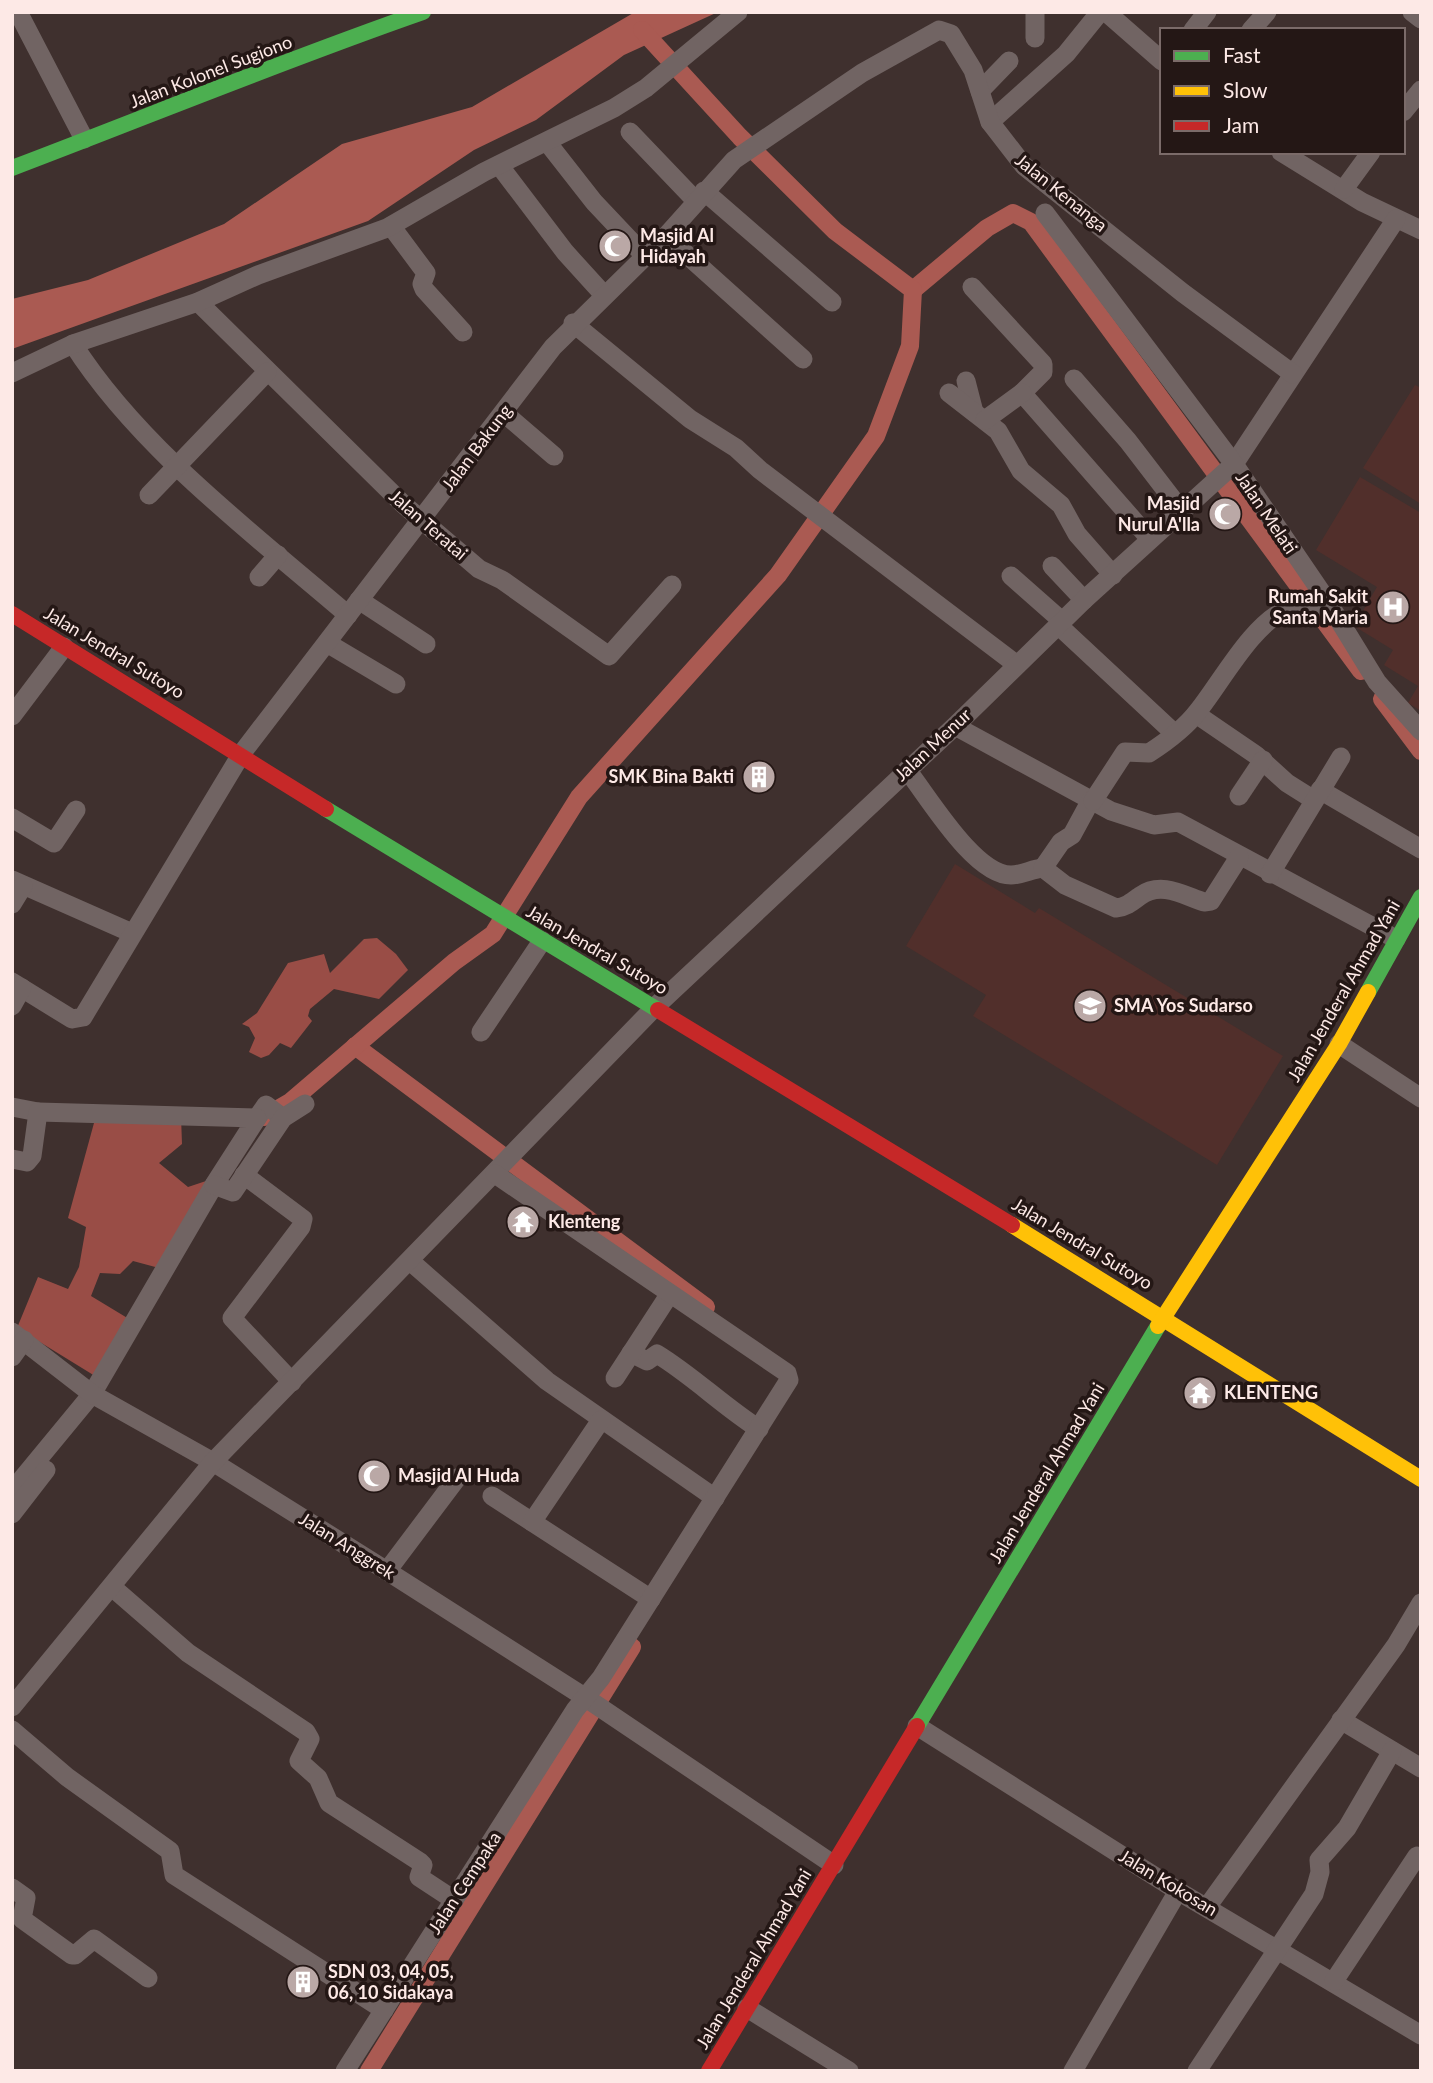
<svg xmlns="http://www.w3.org/2000/svg" width="1433" height="2083" font-family="Lato,sans-serif">
  <rect width="100%" height="100%" fill="#3f302e"/>
  <g fill="#512f2b">
    <path d="M 1415,385 L 1421,388 L 1421,504 L 1363,468 Z"/>
    <path d="M 1360,477 L 1421,513 L 1421,711 L 1408,703 L 1418,686 L 1384,665 L 1393,650 L 1354,626 L 1377,587 L 1316,550 Z"/>
    <path d="M 955,864 L 1035,913 L 1039,908 L 1283,1056 L 1217,1165 L 973,1016 L 986,995 L 906,946 Z"/>
  </g>
  <g fill="#994d46">
    <path d="M 377,938 L 396,954 L 408,970 L 379,999 L 334,989 L 310,1009 L 308,1016 L 312,1021 L 291,1048 L 280,1043 L 269,1055 L 261,1058 L 249,1052 L 255,1038 L 249,1027 L 242,1024 L 257,1013 L 288,963 L 324,954 L 330,973 L 364,939 Z"/>
    <path d="M 181,1116 L 182,1144 L 159,1163 L 188,1187 L 215,1178 L 159,1268 L 133,1261 L 120,1274 L 100,1273 L 91,1296 L 129,1319 L 95,1376 L 17,1328 L 38,1277 L 68,1289 L 79,1267 L 86,1227 L 68,1218 L 94,1123 Z"/>
  </g>
  <path fill="#aa5a52" d="M 635,12 L 718,12 L 624,55 L 536,120 L 474,150 L 368,221 L 12,349 L 12,299 L 88,280 L 224,224 L 342,144 L 472,107 Z"/>
  <g fill="none" stroke-linecap="round" stroke-linejoin="round">
    <g stroke="#aa5a52" stroke-width="18">
      <path d="M 913,290 L 987,228 L 1013,213 L 1031,222 L 1361,671"/>
      <path d="M 1382,699 L 1421,751"/>
      <path d="M 355,1046 L 706,1307"/>
      <path d="M 264,1117 L 290,1102 L 454,962 L 493,934 L 579,797 L 778,575 L 876,436 L 910,346 L 913,290 L 835,231 L 740,137 L 642,30"/>
      <path d="M 369,2071 L 632,1647"/>
    </g>
    <g stroke="#716463" stroke-width="19">
      <path d="M 18,12 L 84,139"/>
      <path d="M 1106,12 L 1162,61"/>
      <path d="M 1412,12 L 1421,19"/>
      <path d="M 1193,30 L 1207,12"/>
      <path d="M 1251,30 L 1267,12"/>
      <path d="M 1035,38 L 1035,12"/>
      <path d="M 980,91 L 1009,61"/>
      <path d="M 1403,112 L 1421,90"/>
      <path d="M 990,122 L 1066,54 L 1100,12"/>
      <path d="M 630,132 L 696,201"/>
      <path d="M 547,142 L 594,202 L 645,256"/>
      <path d="M 1281,152 L 1362,202 L 1421,230"/>
      <path d="M 499,165 L 565,252 L 604,295"/>
      <path d="M 1344,189 L 1371,152"/>
      <path d="M 704,191 L 832,302"/>
      <path d="M 1396,219 L 1234,464 L 1326,599 L 1377,682 L 1421,731"/>
      <path d="M 391,226 L 426,273 L 422,284 L 424,289 L 463,332"/>
      <path d="M 666,236 L 803,359"/>
      <path d="M 972,287 L 1043,364 L 1043,372 L 1022,393 L 1150,539"/>
      <path d="M 198,302 L 403,504 L 479,569 L 502,580 L 609,656 L 672,585"/>
      <path d="M 573,323 L 690,419 L 736,448 L 760,470 L 1017,665"/>
      <path d="M 73,344 C 139,448 255,535 348,615"/>
      <path d="M 12,373 L 73,344 L 198,302 L 258,275 L 387,228 L 484,172 L 614,108 L 646,88 L 738,12"/>
      <path d="M 1074,379 L 1128,441 L 1181,510"/>
      <path d="M 966,381 L 974,412"/>
      <path d="M 949,393 L 998,431 L 1021,471 L 1061,505 L 1077,534 L 1113,575"/>
      <path d="M 504,413 L 554,456"/>
      <path d="M 985,420 L 1022,393"/>
      <path d="M 149,495 L 267,372"/>
      <path d="M 1052,566 L 1084,600"/>
      <path d="M 1011,576 L 1062,621"/>
      <path d="M 259,577 L 278,555"/>
      <path d="M 359,600 L 426,644"/>
      <path d="M 1058,625 L 1174,733"/>
      <path d="M 327,643 L 396,684"/>
      <path d="M 1196,714 L 1256,755 L 1287,783 L 1314,800"/>
      <path d="M 12,716 L 64,647"/>
      <path d="M 955,726 L 1111,811 L 1154,825 L 1178,822 L 1396,939"/>
      <path d="M 907,770 C 928,796 974,875 1011,875 C 1022,875 1032,869 1043,868"/>
      <path d="M 1320,790 L 1421,849"/>
      <path d="M 1239,796 L 1263,760"/>
      <path d="M 1091,800 L 1072,835 L 1061,842 L 1043,868 L 1065,885 L 1116,908 C 1126,907 1132,902 1140,896 C 1161,881 1183,895 1204,902 L 1211,901 L 1239,857"/>
      <path d="M 1093,801 L 1125,752 L 1149,753 C 1166,742 1186,727 1198,711 C 1222,681 1252,624 1287,609 L 1303,615 L 1326,599"/>
      <path d="M 12,818 L 54,843 L 76,810"/>
      <path d="M 1270,874 L 1341,757"/>
      <path d="M 12,880 L 132,933"/>
      <path d="M 12,904 L 23,886"/>
      <path d="M 12,982 L 72,1019 L 83,1017 L 242,753 L 553,347 L 666,236 L 734,160 L 862,73 L 939,30 L 951,34 L 973,70 L 990,122 L 1024,166 L 1183,293 L 1293,374"/>
      <path d="M 12,1006 L 22,988"/>
      <path d="M 481,1032 L 542,941"/>
      <path d="M 1339,1044 L 1421,1098"/>
      <path d="M 12,1107 L 38,1112"/>
      <path d="M 257,1118 L 266,1105 L 283,1118"/>
      <path d="M 12,1159 L 27,1162 L 32,1156 L 38,1112 L 257,1118 L 214,1185 L 92,1394 L 12,1491"/>
      <path d="M 244,1175 L 303,1219 L 301,1227 L 232,1318 L 292,1382"/>
      <path d="M 214,1185 L 233,1192 L 283,1118 L 305,1104"/>
      <path d="M 410,1261 L 547,1381 L 715,1498"/>
      <path d="M 12,1332 L 92,1394 L 213,1462 L 387,1571 L 586,1698 L 834,1865"/>
      <path d="M 631,1353 L 647,1361 L 657,1354 C 693,1376 723,1406 759,1429"/>
      <path d="M 12,1357 L 24,1340"/>
      <path d="M 615,1378 L 669,1295"/>
      <path d="M 492,1496 L 651,1599"/>
      <path d="M 12,1514 L 46,1470"/>
      <path d="M 532,1522 L 601,1420"/>
      <path d="M 387,1571 L 457,1478"/>
      <path d="M 112,1587 L 188,1653 L 306,1732 L 310,1739 L 299,1761 L 318,1778 L 329,1803 L 420,1862 L 423,1865 L 419,1877 L 454,1900"/>
      <path d="M 12,1707 L 213,1462 L 655,1007 L 955,726 L 1084,600 L 1234,464 L 1045,213"/>
      <path d="M 1341,1720 L 1421,1768"/>
      <path d="M 917,1726 L 1178,1891 L 1421,2035"/>
      <path d="M 12,1730 L 67,1777 L 170,1851 L 174,1875 L 384,2010"/>
      <path d="M 12,1888 L 26,1898 L 22,1919 L 72,1955 L 75,1955 L 94,1939 L 148,1978"/>
      <path d="M 1207,1907 L 1396,1645 L 1421,1603"/>
      <path d="M 1334,1981 L 1417,1856"/>
      <path d="M 747,2008 L 849,2071"/>
      <path d="M 345,2071 L 575,1710 L 601,1678 L 789,1380 L 787,1373 L 495,1174"/>
      <path d="M 1073,2071 L 1178,1891"/>
      <path d="M 1197,2071 L 1314,1894 L 1320,1872 L 1319,1860 L 1347,1828 L 1392,1751"/>
    </g>
    <g stroke="#4caf50" stroke-width="16">
      <path d="M 12,168 C 149,116 285,60 423,12"/>
      <path d="M 326,809 L 658,1010"/>
      <path d="M 1368,992 L 1421,897"/>
      <path d="M 917,1726 L 1158,1326"/>
    </g>
    <g stroke="#ffc107" stroke-width="16">
      <path d="M 1012,1225 L 1421,1479"/>
      <path d="M 1158,1326 L 1339,1044 L 1368,992"/>
    </g>
    <g stroke="#c62828" stroke-width="16">
      <path d="M 12,614 L 326,809"/>
      <path d="M 658,1010 L 1012,1225"/>
      <path d="M 709,2071 L 917,1726"/>
    </g>
  </g>
  <defs>
    <symbol id="mosque-disc" viewBox="-11 -11 22 22"><circle r="9.5" fill="#baa8a6" stroke="#241715"/><path d="M3.5-4.9A6 6 0 1 0 3.5 4.9A5 5 0 1 1 3.5-4.9Z" fill="#fff"/></symbol>
    <symbol id="hospital-disc" viewBox="-11 -11 22 22"><circle r="9.5" fill="#baa8a6" stroke="#241715"/><path d="M-5-5h3v3.5h4V-5h3V5h-3V1.5h-4V5h-3Z" fill="#fff"/></symbol>
    <symbol id="building-disc" viewBox="-11 -11 22 22"><circle r="9.5" fill="#baa8a6" stroke="#241715"/><path d="M-4-6H4V6H1V3H-1V6H-4ZM-2.5-4.3h1.7v1.8h-1.7ZM.8-4.3h1.7v1.8H.8ZM-2.5-1h1.7V.8h-1.7ZM.8-1h1.7V.8H.8Z" fill="#fff"/></symbol>
    <symbol id="school-disc" viewBox="-11 -11 22 22"><circle r="9.5" fill="#baa8a6" stroke="#241715"/><path d="M0-5L7-2L0 1L-7-2ZM-4 1L0 2.5L4 1V4Q0 6-4 4Z" fill="#fff"/></symbol>
    <symbol id="temple-disc" viewBox="-11 -11 22 22"><circle r="9.5" fill="#baa8a6" stroke="#241715"/><path d="M0-6L5-2H3V0L6.5 2.5H4V6H1.5V3h-3V6H-4V2.5H-6.5L-3 0V-2H-5Z" fill="#fff"/></symbol>
  </defs>
  <g fill-rule="evenodd">
    <use href="#mosque-disc" x="596" y="227" width="38" height="38"/>
    <use href="#mosque-disc" x="1206" y="495" width="38" height="38"/>
    <use href="#hospital-disc" x="1374" y="588" width="38" height="38"/>
    <use href="#building-disc" x="740" y="758" width="38" height="38"/>
    <use href="#school-disc" x="1071" y="987" width="38" height="38"/>
    <use href="#temple-disc" x="504" y="1203" width="38" height="38"/>
    <use href="#temple-disc" x="1181" y="1374" width="38" height="38"/>
    <use href="#mosque-disc" x="355" y="1457" width="38" height="38"/>
    <use href="#building-disc" x="284" y="1963" width="38" height="38"/>
  </g>
  <g text-anchor="middle" stroke-width="7" stroke-linejoin="round" paint-order="stroke">
    <g font-size="18" fill="#fde9e6" stroke="#241715">
      <text transform="translate(211 72) rotate(-21)" y="6">Jalan Kolonel Sugiono</text>
      <text transform="translate(1061 193) rotate(39)" y="6">Jalan Kenanga</text>
      <text transform="translate(477 448) rotate(-53)" y="6">Jalan Bakung</text>
      <text transform="translate(1266 513) rotate(56)" y="6">Jalan Melati</text>
      <text transform="translate(428 525) rotate(41)" y="6">Jalan Teratai</text>
      <text transform="translate(114 653) rotate(31)" y="6">Jalan Jendral Sutoyo</text>
      <text transform="translate(933 745) rotate(-43)" y="6">Jalan Menur</text>
      <text transform="translate(597 950) rotate(30)" y="6">Jalan Jendral Sutoyo</text>
      <text transform="translate(1344 991) rotate(-60)" y="6">Jalan Jenderal Ahmad Yani</text>
      <text transform="translate(1082 1244) rotate(31)" y="6">Jalan Jendral Sutoyo</text>
      <text transform="translate(1047 1473) rotate(-59)" y="6">Jalan Jenderal Ahmad Yani</text>
      <text transform="translate(347 1546) rotate(32)" y="6">Jalan Anggrek</text>
      <text transform="translate(465 1883) rotate(-57)" y="6">Jalan Cempaka</text>
      <text transform="translate(1168 1883) rotate(31)" y="6">Jalan Kokosan</text>
      <text transform="translate(754 1959) rotate(-59)" y="6">Jalan Jenderal Ahmad Yani</text>
    </g>
    <g font-size="18" font-weight="bold" fill="#fde9e6" stroke="#241715" text-anchor="start">
      <text x="640" y="242">Masjid Al<tspan x="640" dy="21">Hidayah</tspan></text>
      <text x="1200" y="510" text-anchor="end">Masjid<tspan x="1200" dy="21">Nurul A'lla</tspan></text>
      <text x="1368" y="603" text-anchor="end">Rumah Sakit<tspan x="1368" dy="21">Santa Maria</tspan></text>
      <text x="734" y="783" text-anchor="end">SMK Bina Bakti</text>
      <text x="1114" y="1012">SMA Yos Sudarso</text>
      <text x="548" y="1228">Klenteng</text>
      <text x="1224" y="1399">KLENTENG</text>
      <text x="398" y="1482">Masjid Al Huda</text>
      <text x="328" y="1978">SDN 03, 04, 05,<tspan x="328" dy="21">06, 10 Sidakaya</tspan></text>
    </g>
  </g>
  <rect width="1433" height="2083" fill="none" stroke="#fde9e6" stroke-width="28"/>
  <rect x="1160" y="28" width="245" height="126" fill="#241715" stroke="#7b6b69" stroke-width="2"/>
  <rect x="1174" y="51" width="35" height="10" fill="#4caf50" stroke="#7b6b69" stroke-width="2"/>
  <text x="1223" y="63" font-size="21" fill="#fde9e6">Fast</text>
  <rect x="1174" y="86" width="35" height="10" fill="#ffc107" stroke="#7b6b69" stroke-width="2"/>
  <text x="1223" y="98" font-size="21" fill="#fde9e6">Slow</text>
  <rect x="1174" y="121" width="35" height="10" fill="#c62828" stroke="#7b6b69" stroke-width="2"/>
  <text x="1223" y="133" font-size="21" fill="#fde9e6">Jam</text>
</svg>
